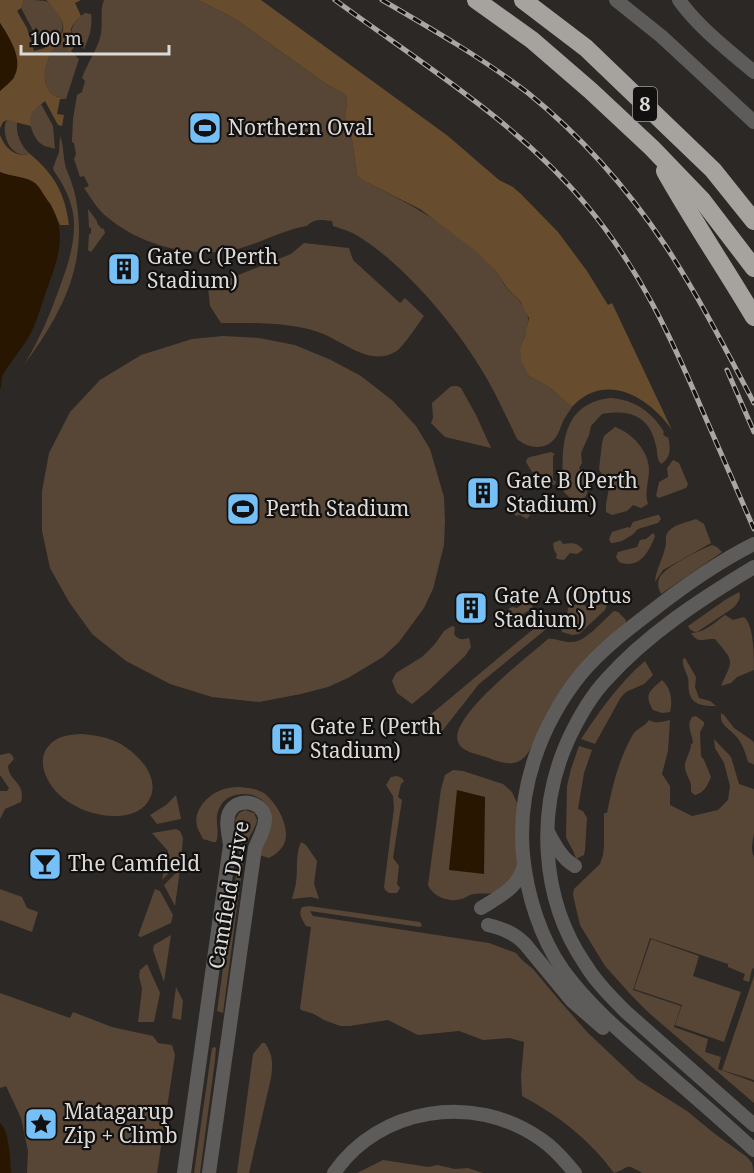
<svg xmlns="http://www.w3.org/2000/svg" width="754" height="1173" font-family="'Noto Serif',serif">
  <rect width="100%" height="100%" fill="#2c2825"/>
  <g fill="#574635">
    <path d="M 24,0 C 31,0 43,0 48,2 C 60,10 71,31 54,39 L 46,35 L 37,38 L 21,8 Z"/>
    <path d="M 104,0 L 198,0 L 234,18 L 326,84 L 346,95 L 347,101 L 345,118 L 352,140 L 357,175 L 362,180 C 408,203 463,231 496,271 C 500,276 502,282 506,287 C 514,297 529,306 528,320 C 528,329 524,339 520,347 L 529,376 L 549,387 L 572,407 C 569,412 564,418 562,424 C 560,428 559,433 556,437 C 546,451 529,449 517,439 C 509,422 500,403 491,386 C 463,334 408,267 358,236 C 350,231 342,229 333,226 L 332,221 C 321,220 315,218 307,226 C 281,230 258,245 232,250 C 190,258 140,245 107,217 C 98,210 91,198 84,188 L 89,186 L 84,176 L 80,177 L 74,159 L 76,154 L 74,143 L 72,142 L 73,119 L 77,95 L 82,92 L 85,81 L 82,78 C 87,64 96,51 100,38 C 104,24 99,11 104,0 Z"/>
    <path d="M 85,13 L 91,14 C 93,27 89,37 84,49 C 65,40 69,23 85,13 Z"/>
    <path d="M 58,44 C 67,43 72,53 79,59 L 66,99 C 62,98 56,97 52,94 C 38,81 47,56 58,44 Z"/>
    <path d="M 41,104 L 53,126 L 55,149 C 50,147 44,147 40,143 C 33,137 26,119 33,110 C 35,108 39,106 41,104 Z"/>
    <path d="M 7,120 L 17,122 C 16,134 20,145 30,154 C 10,160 0,132 7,120 Z"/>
    <path d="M 60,136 C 64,146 63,158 66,168 C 70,178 74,188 76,199 C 88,265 62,313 24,365 C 39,340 49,317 59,289 C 68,265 77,239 73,213 C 70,197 63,184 54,171 L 53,168 L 59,152 Z"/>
    <path d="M 88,209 L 97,221 L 97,223 L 101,228 L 104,229 L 105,233 L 91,252 L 88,250 L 89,235 L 91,233 L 91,228 L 89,227 Z"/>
    <path d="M 304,243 L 349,248 L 353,260 L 400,303 L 405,298 L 424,316 C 418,324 402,349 395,352 C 369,367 342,340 318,332 C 287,322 253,323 221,323 L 210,306 L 208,287 L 291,254 Z"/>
    <path d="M 223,336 L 259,338 L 295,345 L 331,360 L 361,376 L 393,401 L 416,426 L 430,449 L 444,497 L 445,521 L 444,545 L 433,589 L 424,608 L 399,642 L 383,657 L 348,678 L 328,687 L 301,694 L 259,702 L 212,697 L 170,684 L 126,661 L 92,634 L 69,602 L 50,568 L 42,531 L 42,491 L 49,453 L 70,412 L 100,380 L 141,355 L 192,339 Z"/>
    <path d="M 453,386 L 457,386 L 461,388 L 476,415 L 491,448 L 445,437 L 431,423 L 433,418 L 432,403 L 450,387 Z"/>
    <path d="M 610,398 C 634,399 653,413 664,432 L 663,434 L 666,437 L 668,437 C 671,448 671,458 661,464 C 656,458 658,453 656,446 C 650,416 630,409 602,414 L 591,426 L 589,435 L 581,453 L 582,463 L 579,468 C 585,478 594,492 581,501 L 570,498 L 564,492 C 561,451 559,404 610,398 Z"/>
    <path d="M 615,427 C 632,433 649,451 649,470 C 649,482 644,493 648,504 L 641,508 L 633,505 L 627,511 L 612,515 L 606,512 L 606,504 L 609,488 L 599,469 L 602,443 L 604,436 Z"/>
    <path d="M 551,452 L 555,454 L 553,456 L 553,480 L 556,482 L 554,485 L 546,483 L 545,475 L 532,472 L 526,462 L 527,459 L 530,457 Z"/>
    <path d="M 673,460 L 679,463 L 688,484 L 686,488 L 659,498 L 656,496 L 659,482 L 668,477 L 667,468 Z"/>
    <path d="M 519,495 L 524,496 L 530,515 L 527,519 L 520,515 L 516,516 L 513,511 L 518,506 L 516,497 Z"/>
    <path d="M 657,515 L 659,515 L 661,519 L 658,523 L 638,529 L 632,535 L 622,541 L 613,543 L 611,543 L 609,539 L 612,532 L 628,527 L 630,528 L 633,522 Z"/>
    <path d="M 696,519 L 704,524 L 711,543 L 663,570 L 655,582 C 656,568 664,557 666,544 C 666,539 665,535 669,531 C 675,524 688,522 696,519 Z"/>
    <path d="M 653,533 L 655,536 C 649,552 639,570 619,562 L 616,557 L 618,552 L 637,547 L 640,540 L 646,539 Z"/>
    <path d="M 560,540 L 563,544 C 572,543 577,542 583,550 L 577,554 L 570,553 L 564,560 L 557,559 L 556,557 L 557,555 L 554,550 L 553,543 Z"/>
    <path d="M 712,545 L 717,547 L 722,552 L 661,594 C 659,589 657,585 659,579 C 662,568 701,549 712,545 Z"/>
    <path d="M 739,592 C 742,598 737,604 733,608 L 697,632 C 693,632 690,630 688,626 L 725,600 Z"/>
    <path d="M 524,603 L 532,605 L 533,608 L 512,621 C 506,618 508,614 509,608 L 513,607 L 517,608 Z"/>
    <path d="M 580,604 L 590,607 L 602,604 L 607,605 L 605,610 L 579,634 L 572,635 L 562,632 L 561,628 L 566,621 L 568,608 L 573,605 Z"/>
    <path d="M 614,611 L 618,612 L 626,620 L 626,624 C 606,644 583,664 565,686 C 556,696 547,712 541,725 C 536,736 532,752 521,760 C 511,767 496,761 486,757 C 477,754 462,752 458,742 C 448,717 530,655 548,639 C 556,638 564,643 572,642 C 586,642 603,620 614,611 Z"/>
    <path d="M 553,614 L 550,624 L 545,630 L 479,684 L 443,730 C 433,738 425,735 419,724 C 464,688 507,649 553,614 Z"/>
    <path d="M 725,615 L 733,620 L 744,617 C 754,625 754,656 754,670 L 737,677 L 731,683 L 721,686 C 733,659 735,663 715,639 C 703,638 699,645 691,633 C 704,633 714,623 725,615 Z"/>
    <path d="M 452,626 L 455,627 L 454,634 C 458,640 463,640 469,638 L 471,647 L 465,656 L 428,691 L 412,704 L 397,693 L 392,681 L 396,673 L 422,657 L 435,644 L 444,631 Z"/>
    <path d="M 685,658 L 696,677 L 695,687 L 699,698 L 710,701 L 716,706 C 705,706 692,706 689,692 C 688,687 689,682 688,678 C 686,671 682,666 683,659 Z"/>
    <path d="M 645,661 L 653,675 L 644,684 L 626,692 L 621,697 L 595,744 L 581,739 C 600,711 618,684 645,661 Z"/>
    <path d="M 662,680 C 671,688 673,701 670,712 L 662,713 L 653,710 C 644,694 649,692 662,680 Z"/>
    <path d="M 721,713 L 724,715 L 734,728 L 753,741 L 754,744 L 754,765 L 753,764 L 748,762 C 746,754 743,746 739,740 C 732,729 719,727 721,713 Z"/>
    <path d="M 696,716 L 704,722 L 704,725 L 700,732 L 701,756 L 704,760 L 711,777 C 707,786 705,792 695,795 L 691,792 C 692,779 687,779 685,768 C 684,759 691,753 691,744 L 693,743 C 692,733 686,726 692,717 Z"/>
    <path d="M 649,720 C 656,724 662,722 670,720 L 668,751 L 662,774 L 670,786 L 670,805 L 692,816 L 718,810 L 728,800 L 730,786 L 724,763 L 715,748 L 714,739 L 731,757 L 739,784 L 754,789 C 754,803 754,819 754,833 C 753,842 750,848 754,857 L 754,968 L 752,969 L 749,982 L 743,980 L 745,974 L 728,967 L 728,964 L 650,938 L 633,990 L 681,1006 L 674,1027 L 708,1039 L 705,1052 L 721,1057 L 718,1069 L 754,1082 L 754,1103 L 649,1013 L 632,996 L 605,966 L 580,925 L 573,895 L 574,889 L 600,864 L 603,855 L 604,846 L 604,813 L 607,813 C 612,787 619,759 632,736 C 636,728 645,727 649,720 Z"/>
    <path d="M 82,734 C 94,735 106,737 117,742 C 135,751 159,774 151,796 C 145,810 133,815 118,816 C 99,817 78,810 63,798 C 44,783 31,752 59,738 C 66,735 74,734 82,734 Z"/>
    <path d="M 579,746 L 592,750 L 584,773 L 578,809 L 583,811 L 587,818 L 585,850 L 584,855 L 576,859 C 574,850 569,845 566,837 L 567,786 L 571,769 Z"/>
    <path d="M 9,753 L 12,755 L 14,759 L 8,766 C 9,782 26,782 21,802 L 5,809 L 0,819 L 0,791 L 7,791 L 9,788 L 0,775 L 0,755 Z"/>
    <path d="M 453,770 L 463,771 L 503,784 L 512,792 L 517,803 L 518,865 C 517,876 504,890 493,893 C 487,894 480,893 474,894 C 468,895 466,898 461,899 C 449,903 432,896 428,885 L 441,789 L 445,775 Z"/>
    <path d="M 397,776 L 402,778 L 404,781 L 401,784 L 398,797 L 402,800 L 393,858 L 399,866 L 397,884 L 400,888 L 397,893 L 389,893 L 385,890 L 384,887 L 394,808 L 393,796 L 386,785 L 391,777 Z"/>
    <path d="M 239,787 C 247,788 254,788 262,792 C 276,800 293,830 283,846 C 280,851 273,856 269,858 L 259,855 C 261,845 268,823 268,813 C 268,791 231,788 221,805 C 212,819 221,829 216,842 L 213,842 L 203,839 C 201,835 198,830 197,826 C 193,811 207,796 219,791 C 225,788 232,787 239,787 Z"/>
    <path d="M 176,795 L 181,819 L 157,824 L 150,815 L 166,805 Z"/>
    <path d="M 245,810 L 254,813 L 257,820 C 255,830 248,836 245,848 L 223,1013 L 217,1011 L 241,840 L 235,820 L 239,813 Z"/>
    <path d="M 176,829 L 180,831 L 183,838 L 181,860 L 162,880 L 168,851 L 152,833 Z"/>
    <path d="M 301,842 L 306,845 L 317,861 L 314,884 L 319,899 L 311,897 L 292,899 C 293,894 295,889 296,883 C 298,870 295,855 301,842 Z"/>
    <path d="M 180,869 L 175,906 L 164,885 Z"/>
    <path d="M 0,889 L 22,897 L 27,908 L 38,912 L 32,932 L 0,920 Z"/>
    <path d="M 155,889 L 160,891 L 173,915 L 171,923 L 141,937 L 138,936 Z"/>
    <path d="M 309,906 L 420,922 L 422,925 L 420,927 L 310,911 L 313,916 L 489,943 L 516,953 L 522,960 L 533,969 L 559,1000 L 588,1033 L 638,1080 L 687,1111 L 715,1134 L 747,1157 L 752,1163 L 754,1173 L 642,1173 C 623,1162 631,1168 614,1173 C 590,1140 558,1115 522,1096 L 521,1076 L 524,1042 L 509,1038 L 483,1040 L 459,1031 L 418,1035 L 388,1020 L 350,1026 L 340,1026 L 324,1020 L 314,1014 L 301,1010 L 300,1008 L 311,927 L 306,926 C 302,919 298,914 302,907 Z"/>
    <path d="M 171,935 L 164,982 L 153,950 L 154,945 Z"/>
    <path d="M 651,939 L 699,956 L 693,976 L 741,992 L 724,1042 L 675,1025 L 682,1005 L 634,989 Z"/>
    <path d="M 147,964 L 160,993 L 154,1022 L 138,1022 L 142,989 L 139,976 L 140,970 Z"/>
    <path d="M 754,976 L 754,1080 L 722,1070 Z"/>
    <path d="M 176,987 L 183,1001 L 181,1020 L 172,1018 Z"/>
    <path d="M 0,993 L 70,1018 L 73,1012 L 112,1027 L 153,1036 L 158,1043 L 172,1045 L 175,1055 L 157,1173 L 27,1173 L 28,1151 L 21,1118 L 6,1086 L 0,1088 Z"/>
    <path d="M 262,1043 L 265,1043 C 273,1055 273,1064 271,1078 L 249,1173 L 237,1173 L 253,1054 Z"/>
    <path d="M 214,1047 L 216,1048 L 215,1060 L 200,1173 L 194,1173 L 211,1054 L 212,1048 Z"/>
    <path d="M 383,1160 L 429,1167 L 437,1165 L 455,1169 L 468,1168 L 483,1173 L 357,1173 Z"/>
  </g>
  <g fill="#674c2e">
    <path d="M 0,0 L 24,0 L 21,8 L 17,11 L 27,28 L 34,51 L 45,48 L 43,36 L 46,35 L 55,39 C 74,30 56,9 46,0 L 81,0 L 75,3 L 81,16 C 70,26 67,32 77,44 L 70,52 C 66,46 65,43 58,44 C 47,56 38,81 52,94 C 56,97 62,98 66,99 L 60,99 L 57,114 L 64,115 L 62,126 L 58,125 L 45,101 C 35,110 29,109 31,126 L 7,120 L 3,122 L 0,128 L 0,91 L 14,78 L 5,31 L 0,23 Z"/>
    <path d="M 198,0 L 261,0 L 448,136 L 499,180 L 513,187 L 521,194 L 558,232 L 587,271 L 608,305 L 612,303 L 672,430 C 649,397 605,371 572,407 L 549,387 L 529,376 L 521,361 L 520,347 L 525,336 L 529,318 L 521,302 L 507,288 L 496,271 L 476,251 L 420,209 L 362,180 L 357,175 L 352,140 L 345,118 L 347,101 L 346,95 L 326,84 L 234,18 Z"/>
    <path d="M 0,135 C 5,148 15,158 30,154 C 54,174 65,193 69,225 L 60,225 L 50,203 L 0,172 Z"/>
  </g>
  <g fill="#281601">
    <path d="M 0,23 C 10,38 24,60 14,77 C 11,82 4,87 0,91 Z"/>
    <path d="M 0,172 C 11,177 26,176 35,183 C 40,187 43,194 46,198 C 71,232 57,260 45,295 C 40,309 36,325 28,338 C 23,347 5,369 2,377 C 1,381 2,385 0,390 Z"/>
    <path d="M 457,790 L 485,797 L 484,874 L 449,870 Z"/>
    <path d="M 0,1123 C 10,1132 10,1160 11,1173 L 0,1173 Z"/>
  </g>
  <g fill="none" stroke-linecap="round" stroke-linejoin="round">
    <g stroke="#5e5c5a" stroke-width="14">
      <path d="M 616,0 L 661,36 L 754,122"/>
      <path d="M 679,0 C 699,28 728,50 754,72"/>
      <path d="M 754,544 C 718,562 684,586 652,611 C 627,630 601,650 581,674 C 540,725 517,790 523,855 C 527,895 540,937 563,970 C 587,1003 618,1030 649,1057 C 684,1088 720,1118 754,1150"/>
      <path d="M 754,567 C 701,599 647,634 606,680 C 590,697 579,717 569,738 C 536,809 540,898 585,964 C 596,982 611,997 626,1012 L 754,1125"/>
      <path d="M 548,832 C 555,845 562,859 575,866"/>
      <path d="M 481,908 C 498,897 519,888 524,865"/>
      <path d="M 488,925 C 504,929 514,933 525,944 L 572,1001 L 603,1028"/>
      <path d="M 184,1173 L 230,845 C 229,836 225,822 229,813 C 236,797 261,800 265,817 C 266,827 258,840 255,848 L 209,1173"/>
      <path d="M 334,1173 C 379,1107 474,1093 539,1138 C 553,1147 564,1160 575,1173"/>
    </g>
    <g stroke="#a6a29d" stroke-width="18">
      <path d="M 476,0 L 532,40 L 591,91 L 652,148 L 702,200 L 754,268"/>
      <path d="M 523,0 L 586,48 L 713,170 L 754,221"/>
      <path d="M 665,171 C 693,221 725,268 754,317"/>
    </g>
    <defs>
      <g id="rail">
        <path d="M 335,0 C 422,64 519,123 588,207 C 640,270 671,337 703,412 C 720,451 737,490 754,529"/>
        <path d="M 382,0 C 432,29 482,58 528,93 C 581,136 627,188 665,245 C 698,295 726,350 754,403"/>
        <path d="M 727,370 L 754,432"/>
      </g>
    </defs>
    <use href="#rail" stroke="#a9a7a4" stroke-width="5"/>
    <use href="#rail" stroke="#131110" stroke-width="3" stroke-dasharray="9" stroke-linecap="butt"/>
  </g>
  <defs>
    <symbol id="stadium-square" viewBox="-11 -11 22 22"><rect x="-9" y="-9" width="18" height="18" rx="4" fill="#75c0f6" stroke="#131110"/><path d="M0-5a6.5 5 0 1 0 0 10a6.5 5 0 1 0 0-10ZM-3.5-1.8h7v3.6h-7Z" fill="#111"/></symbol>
    <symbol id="building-square" viewBox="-11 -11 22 22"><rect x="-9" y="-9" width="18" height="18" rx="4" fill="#75c0f6" stroke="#131110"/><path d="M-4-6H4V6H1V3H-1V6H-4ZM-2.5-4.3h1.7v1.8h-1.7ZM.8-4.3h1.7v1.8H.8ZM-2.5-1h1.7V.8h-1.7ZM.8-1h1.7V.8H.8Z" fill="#111"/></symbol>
    <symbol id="bar-square" viewBox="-11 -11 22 22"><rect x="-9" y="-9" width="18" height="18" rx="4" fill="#75c0f6" stroke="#131110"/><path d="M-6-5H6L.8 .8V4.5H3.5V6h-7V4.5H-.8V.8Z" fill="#111"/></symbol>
    <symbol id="sight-square" viewBox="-11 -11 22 22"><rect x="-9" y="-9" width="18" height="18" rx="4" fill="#75c0f6" stroke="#131110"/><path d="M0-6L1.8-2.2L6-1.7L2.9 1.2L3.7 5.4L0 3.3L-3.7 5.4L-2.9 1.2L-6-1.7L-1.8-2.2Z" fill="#111"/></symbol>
  </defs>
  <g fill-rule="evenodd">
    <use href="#stadium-square" x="186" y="109" width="38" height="38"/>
    <use href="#building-square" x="105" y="250" width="38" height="38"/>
    <use href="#building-square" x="464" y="474" width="38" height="38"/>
    <use href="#stadium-square" x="224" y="490" width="38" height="38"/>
    <use href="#building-square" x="452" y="589" width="38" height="38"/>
    <use href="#building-square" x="268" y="720" width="38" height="38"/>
    <use href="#bar-square" x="26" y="845" width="38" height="38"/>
    <use href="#sight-square" x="22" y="1105" width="38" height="38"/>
  </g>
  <g text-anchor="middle" stroke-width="4.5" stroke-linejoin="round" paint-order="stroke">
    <rect fill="#131110" stroke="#a09e9c" stroke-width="1.5" x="633" y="87" width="24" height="34" rx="4.5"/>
    <g font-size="20" font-weight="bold" fill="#dcdad8">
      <text x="645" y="111">8</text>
    </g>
    <g font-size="21" fill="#dcdad8" stroke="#131110" text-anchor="start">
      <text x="228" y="135">Northern Oval</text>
      <text x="147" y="264">Gate C (Perth<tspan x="147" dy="24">Stadium)</tspan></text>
      <text x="506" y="488">Gate B (Perth<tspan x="506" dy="24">Stadium)</tspan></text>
      <text x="266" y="516">Perth Stadium</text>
      <text x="494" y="603">Gate A (Optus<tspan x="494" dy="24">Stadium)</tspan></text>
      <text x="310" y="734">Gate E (Perth<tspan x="310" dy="24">Stadium)</tspan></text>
      <text x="68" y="871">The Camfield</text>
      <text x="64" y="1119">Matagarup<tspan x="64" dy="24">Zip + Climb</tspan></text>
    </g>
    <g font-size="21" fill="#dcdad8" stroke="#131110">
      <text transform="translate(229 895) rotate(-80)" y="7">Camfield Drive</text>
    </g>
  </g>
  <path d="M21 45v9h148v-9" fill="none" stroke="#dcdad8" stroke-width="3"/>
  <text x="30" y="45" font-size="18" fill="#dcdad8" stroke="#131110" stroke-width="4.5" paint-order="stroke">100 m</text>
</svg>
